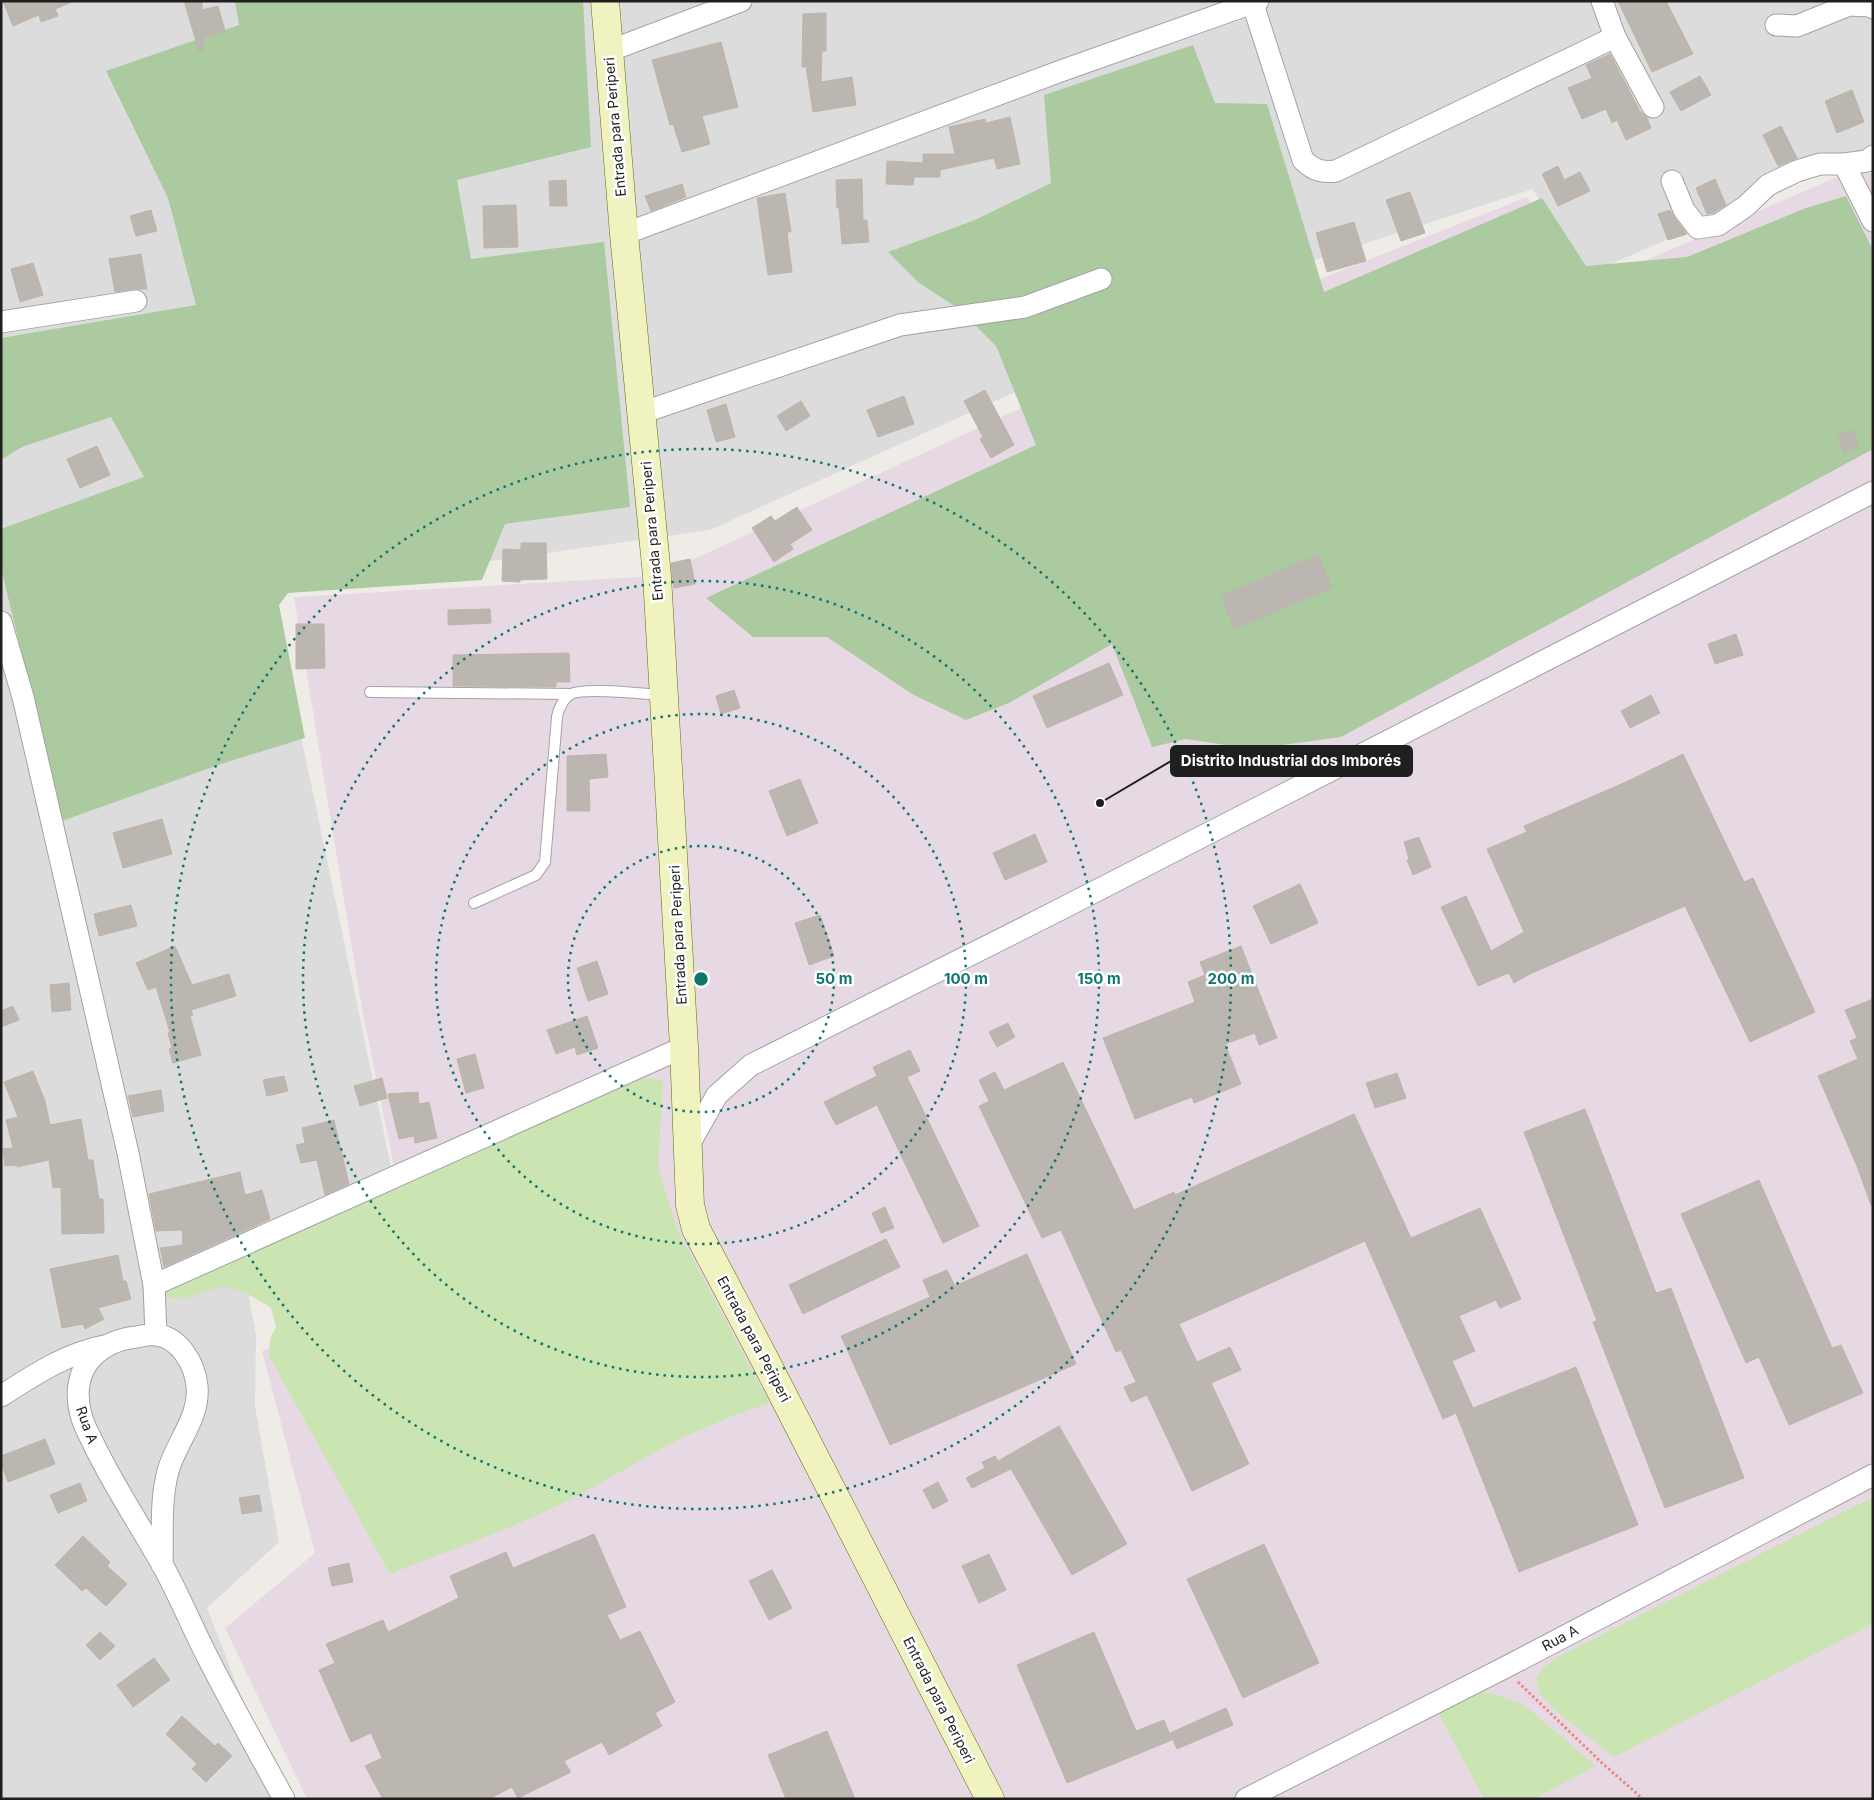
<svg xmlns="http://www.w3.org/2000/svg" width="1874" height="1800" font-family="Inter,sans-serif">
  <rect width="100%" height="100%" fill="#efece7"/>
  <path fill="#dddcdc" d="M 1,1 L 1873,1 L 1873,150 L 1581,277 L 1533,189 L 1290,268 L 710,530 L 271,592 L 394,1181 L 240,1251 L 256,1335 L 255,1406 L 279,1542 L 207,1608 L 281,1799 L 1,1799 Z"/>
  <path fill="#e7d9e4" d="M 1873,161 L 1873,1799 L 307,1799 L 225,1628 L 315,1553 L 262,1351 L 299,1335 L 396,1176 L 362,1009 L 294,597 L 657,576 L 1184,333 L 1527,197 L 1580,289 Z"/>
  <g fill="#cae4b2">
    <path d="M 641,1078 L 663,1080 L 658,1167 L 677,1229 L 769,1403 C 732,1415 694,1431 661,1449 C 625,1468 591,1490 555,1507 C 501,1533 445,1552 390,1574 L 269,1356 L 270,1339 L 276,1327 L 271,1308 C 257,1299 241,1289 225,1287 C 208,1286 171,1314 161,1287 Z"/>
    <path d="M 1873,1497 L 1873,1624 L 1614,1757 L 1556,1711 L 1540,1694 L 1536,1678 L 1543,1668 L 1556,1658 Z"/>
    <path d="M 1478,1691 L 1496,1695 L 1524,1705 L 1596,1766 L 1533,1799 L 1484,1799 L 1439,1714 Z"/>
  </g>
  <g fill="#abcaa0">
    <path d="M 235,1 L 583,1 L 591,147 L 457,180 L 471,259 L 604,242 L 630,507 L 505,524 L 482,580 L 288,593 L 279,605 L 305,738 L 224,763 L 62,821 L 1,568 L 1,529 L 144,477 L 111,417 L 22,447 L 1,460 L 1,338 L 196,305 L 168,198 L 106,71 L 239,25 Z"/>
    <path d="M 1193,45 L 1215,103 L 1267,104 L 1324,292 L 1542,198 L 1586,266 L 1687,257 L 1806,208 L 1846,196 L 1873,250 L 1873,449 L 1341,737 L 1253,749 L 1186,739 L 1152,747 L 1112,644 L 1009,703 L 966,720 L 912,694 L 827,637 L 753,637 L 706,598 L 1036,445 L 996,346 L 959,309 L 918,282 L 888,252 L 975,220 L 1051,183 L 1044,95 Z"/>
  </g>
  <g fill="#bcb6b0" stroke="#bfb4aa">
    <path d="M 3,1 L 72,1 L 72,2 L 55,9 L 58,16 L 41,22 L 39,15 L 13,26 Z"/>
    <path d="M 184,1 L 202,1 L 202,10 L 218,6 L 225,31 L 203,37 L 204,50 L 199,51 Z"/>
    <path d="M 1618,1 L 1666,1 L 1693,54 L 1652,72 Z"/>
    <path d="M 826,13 L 826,51 L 822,51 L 821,82 L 852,77 L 856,105 L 813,112 L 806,67 L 802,67 L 803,14 Z"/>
    <path d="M 721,42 L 738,107 L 702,116 L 710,144 L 682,152 L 673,124 L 670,125 L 652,60 Z"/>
    <path d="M 1610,54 L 1640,111 L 1647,118 L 1651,128 L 1626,140 L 1617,120 L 1612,123 L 1606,109 L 1582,119 L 1568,88 L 1592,78 L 1586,65 Z"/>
    <path d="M 1700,76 L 1711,95 L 1681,111 L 1670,92 Z"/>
    <path d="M 1852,90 L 1864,122 L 1837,133 L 1825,101 Z"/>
    <path d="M 1010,117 L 1020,164 L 997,169 L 994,158 L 940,170 L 940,177 L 914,177 L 913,185 L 886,184 L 887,161 L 923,163 L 923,154 L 955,154 L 949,127 L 985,119 L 986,123 Z"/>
    <path d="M 1781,126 L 1797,158 L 1778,166 L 1763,135 Z"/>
    <path d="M 1558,166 L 1564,180 L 1580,172 L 1590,191 L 1558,206 L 1542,174 Z"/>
    <path d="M 862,179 L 863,220 L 867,220 L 869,242 L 842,244 L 839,208 L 837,208 L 836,180 Z"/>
    <path d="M 1715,179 L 1726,205 L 1713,213 L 1707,214 L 1696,188 Z"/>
    <path d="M 566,180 L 567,206 L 550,206 L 549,181 Z"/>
    <path d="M 682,184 L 686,197 L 651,211 L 645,196 Z"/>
    <path d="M 1410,192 L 1425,233 L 1401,241 L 1386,200 Z"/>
    <path d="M 785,193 L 791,232 L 787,232 L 792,272 L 768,275 L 757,198 Z"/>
    <path d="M 516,205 L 518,247 L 484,248 L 483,206 Z"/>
    <path d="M 151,210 L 157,231 L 136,236 L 130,216 Z"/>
    <path d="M 1670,210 L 1674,217 L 1687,234 L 1668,240 L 1658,214 Z"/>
    <path d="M 1354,222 L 1366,261 L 1327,272 L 1316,233 Z"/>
    <path d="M 141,254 L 147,289 L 134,289 L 115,292 L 109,259 Z"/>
    <path d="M 33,263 L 43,295 L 20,302 L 11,269 Z"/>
    <path d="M 985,390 L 1014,445 L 991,458 L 980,439 L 983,437 L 964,401 Z"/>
    <path d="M 904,396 L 914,424 L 878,437 L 867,410 Z"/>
    <path d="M 801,401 L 810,416 L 786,431 L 777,416 Z"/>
    <path d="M 726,404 L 735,437 L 716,442 L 707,410 Z"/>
    <path d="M 1852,430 L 1859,446 L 1844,453 L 1837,436 Z"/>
    <path d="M 97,446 L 110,475 L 80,488 L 67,459 Z"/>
    <path d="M 797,507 L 812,530 L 790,544 L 793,549 L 774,562 L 752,528 L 771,516 L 775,521 Z"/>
    <path d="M 521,543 L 546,543 L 547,579 L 520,580 L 520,582 L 502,581 L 503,549 L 521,550 Z"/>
    <path d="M 1318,555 L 1332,588 L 1234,629 L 1221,596 Z"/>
    <path d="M 690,559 L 695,584 L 674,588 L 671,563 Z"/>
    <path d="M 490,609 L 491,623 L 448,625 L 448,610 Z"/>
    <path d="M 296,624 L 324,624 L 325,668 L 296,669 Z"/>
    <path d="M 1736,634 L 1743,655 L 1715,664 L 1708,644 Z"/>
    <path d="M 569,653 L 570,682 L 556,682 L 556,687 L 453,686 L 453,655 Z"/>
    <path d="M 1109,663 L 1123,695 L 1047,728 L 1033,696 Z"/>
    <path d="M 734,690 L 740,708 L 721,714 L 716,696 Z"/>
    <path d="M 1651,695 L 1660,713 L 1630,728 L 1621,711 Z"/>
    <path d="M 606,754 L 608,777 L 589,779 L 590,811 L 567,811 L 567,756 Z"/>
    <path d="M 1683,754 L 1744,882 L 1753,878 L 1815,1012 L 1750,1042 L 1685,906 L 1530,974 L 1514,983 L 1509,973 L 1506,974 L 1478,986 L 1441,907 L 1466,896 L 1491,951 L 1524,932 L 1487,849 L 1527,832 L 1524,826 L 1626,782 Z"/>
    <path d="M 800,779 L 818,823 L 787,836 L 769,791 Z"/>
    <path d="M 162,819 L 172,854 L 123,868 L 113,833 Z"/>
    <path d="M 1035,834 L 1047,862 L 1005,880 L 993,853 Z"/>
    <path d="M 1419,837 L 1431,867 L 1413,875 L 1407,860 L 1409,859 L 1404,842 Z"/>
    <path d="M 1300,884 L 1318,923 L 1271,944 L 1253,906 Z"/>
    <path d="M 131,905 L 137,926 L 99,936 L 94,914 Z"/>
    <path d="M 820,915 L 834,956 L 809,965 L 795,923 Z"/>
    <path d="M 175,946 L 192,985 L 229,974 L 236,996 L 191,1010 L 193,1015 L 190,1016 L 201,1055 L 173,1063 L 169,1049 L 172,1048 L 168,1033 L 170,1032 L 156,987 L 148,990 L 136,963 Z"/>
    <path d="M 1241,946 L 1277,1038 L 1259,1045 L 1255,1033 L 1225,1044 L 1241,1084 L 1194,1103 L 1192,1097 L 1135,1119 L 1103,1038 L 1195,1002 L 1188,982 L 1205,975 L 1200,962 Z"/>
    <path d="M 597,961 L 608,994 L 588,1001 L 577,968 Z"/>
    <path d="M 69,983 L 71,1010 L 52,1012 L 50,985 Z"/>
    <path d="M 1873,999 L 1873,1204 L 1871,1205 L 1857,1166 L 1818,1076 L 1858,1059 L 1850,1041 L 1857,1038 L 1845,1010 Z"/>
    <path d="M 13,1006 L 19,1020 L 1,1027 L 1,1011 Z"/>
    <path d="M 587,1016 L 598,1048 L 577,1055 L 575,1047 L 556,1054 L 547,1030 Z"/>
    <path d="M 1008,1023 L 1015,1037 L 997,1047 L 989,1032 Z"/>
    <path d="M 910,1050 L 920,1071 L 907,1077 L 979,1226 L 943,1243 L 877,1105 L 836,1125 L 824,1102 L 877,1076 L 873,1067 Z"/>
    <path d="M 475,1054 L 484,1088 L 466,1093 L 457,1059 Z"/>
    <path d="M 1063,1062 L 1134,1210 L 1174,1192 L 1175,1195 L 1354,1114 L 1411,1238 L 1480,1208 L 1521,1299 L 1500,1308 L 1496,1300 L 1459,1316 L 1475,1351 L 1452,1361 L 1473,1408 L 1576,1367 L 1638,1525 L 1519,1572 L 1456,1413 L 1443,1419 L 1365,1241 L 1179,1324 L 1197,1362 L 1230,1347 L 1241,1370 L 1211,1383 L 1249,1464 L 1192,1491 L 1147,1395 L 1131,1402 L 1124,1387 L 1136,1382 L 1121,1350 L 1116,1352 L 1061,1230 L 1042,1238 L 979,1106 L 989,1101 L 979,1080 L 995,1072 L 1004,1090 Z"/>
    <path d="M 33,1071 L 45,1101 L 50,1125 L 81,1119 L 88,1160 L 93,1160 L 99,1199 L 103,1199 L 104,1233 L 62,1234 L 61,1187 L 53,1188 L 49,1160 L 17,1167 L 17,1165 L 5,1166 L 3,1149 L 13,1148 L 6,1120 L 18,1117 L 4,1082 Z"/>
    <path d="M 1397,1073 L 1406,1098 L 1375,1108 L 1366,1083 Z"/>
    <path d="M 284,1076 L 288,1091 L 267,1096 L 263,1080 Z"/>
    <path d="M 382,1078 L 387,1098 L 360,1106 L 354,1086 Z"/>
    <path d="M 161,1090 L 164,1111 L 133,1117 L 128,1096 Z"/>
    <path d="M 418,1092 L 419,1104 L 429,1102 L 437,1138 L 415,1143 L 414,1136 L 399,1139 L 388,1094 Z"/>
    <path d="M 1585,1109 L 1656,1293 L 1671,1288 L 1744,1478 L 1665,1508 L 1593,1322 L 1597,1321 L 1524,1132 Z"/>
    <path d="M 334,1120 L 349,1184 L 325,1195 L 317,1160 L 301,1163 L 296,1145 L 305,1143 L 302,1128 Z"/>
    <path d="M 240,1172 L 245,1195 L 262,1190 L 270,1219 L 164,1267 L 160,1248 L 183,1245 L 182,1230 L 156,1231 L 149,1194 Z"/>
    <path d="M 1759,1180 L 1832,1348 L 1841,1345 L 1863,1393 L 1789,1425 L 1759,1357 L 1746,1363 L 1681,1214 Z"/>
    <path d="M 885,1207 L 894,1228 L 881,1233 L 872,1213 Z"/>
    <path d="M 886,1239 L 900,1267 L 803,1314 L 789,1285 Z"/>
    <path d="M 1027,1254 L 1076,1364 L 890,1445 L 841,1336 L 930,1297 L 923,1280 L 947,1270 L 955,1286 Z"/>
    <path d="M 118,1255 L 123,1281 L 126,1281 L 131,1299 L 98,1308 L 104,1319 L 85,1329 L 83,1324 L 62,1328 L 50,1269 Z"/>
    <path d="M 1059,1426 L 1127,1544 L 1072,1575 L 1011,1469 L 972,1488 L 966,1478 L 985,1468 L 982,1462 L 995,1456 L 998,1461 Z"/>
    <path d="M 45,1439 L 55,1464 L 8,1482 L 1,1463 L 1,1456 Z"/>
    <path d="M 938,1482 L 948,1501 L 933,1509 L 923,1490 Z"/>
    <path d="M 80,1483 L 87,1501 L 58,1513 L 50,1495 Z"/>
    <path d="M 259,1495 L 262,1511 L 242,1514 L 239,1498 Z"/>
    <path d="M 594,1534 L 626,1607 L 607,1615 L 620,1640 L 640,1631 L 675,1702 L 655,1713 L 662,1726 L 609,1755 L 602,1742 L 564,1761 L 571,1772 L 518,1798 L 512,1787 L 489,1799 L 383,1799 L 365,1766 L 382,1758 L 371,1733 L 351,1742 L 319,1670 L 335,1663 L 326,1644 L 383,1620 L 388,1632 L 459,1598 L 450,1576 L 506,1552 L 513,1568 Z"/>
    <path d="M 83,1536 L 110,1562 L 107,1566 L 127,1584 L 106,1606 L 86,1588 L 82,1591 L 55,1565 Z"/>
    <path d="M 1264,1544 L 1319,1663 L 1243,1698 L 1187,1579 Z"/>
    <path d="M 989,1554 L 1006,1590 L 979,1603 L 962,1566 Z"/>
    <path d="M 349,1563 L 353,1582 L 332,1586 L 328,1568 Z"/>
    <path d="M 772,1570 L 792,1608 L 769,1620 L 749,1581 Z"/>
    <path d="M 100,1632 L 115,1646 L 100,1660 L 86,1645 Z"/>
    <path d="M 1094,1632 L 1136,1731 L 1164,1720 L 1172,1740 L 1067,1783 L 1017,1665 Z"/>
    <path d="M 154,1658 L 170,1680 L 133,1707 L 117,1685 Z"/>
    <path d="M 1226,1708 L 1233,1725 L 1177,1749 L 1170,1733 Z"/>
    <path d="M 182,1716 L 215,1746 L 218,1743 L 232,1756 L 206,1782 L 192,1769 L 197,1764 L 166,1734 Z"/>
    <path d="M 827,1731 L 855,1799 L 786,1799 L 768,1755 Z"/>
  </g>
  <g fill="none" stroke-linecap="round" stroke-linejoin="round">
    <defs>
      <g id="lane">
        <path d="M 370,692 L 571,694"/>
        <path d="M 474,903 L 536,875 L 545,862 L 557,717 C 559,708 562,699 571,694 C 586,687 643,694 662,695"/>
      </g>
      <g id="street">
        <path d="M 1252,1 L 1303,160 C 1313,170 1322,173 1336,171 L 1615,37"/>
        <path d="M 1602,1 L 1615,37 L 1653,107"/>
        <path d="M 1776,25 L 1797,26 L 1849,5 L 1870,6 L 1873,8"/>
        <path d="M 609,51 L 741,1"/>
        <path d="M 1844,164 L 1873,221"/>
        <path d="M 1672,181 L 1684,210 L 1698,228 L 1718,225 L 1746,206 L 1768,185 L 1797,171 L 1820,164 L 1844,164 L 1867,161 L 1873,156"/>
        <path d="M 624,234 L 1058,72 L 1258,1"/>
        <path d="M 1,322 L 136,301"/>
        <path d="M 641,413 L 900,325 L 1025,307 L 1101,279"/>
        <path d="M 1,622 L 23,697 L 128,1153 L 154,1285 L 156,1334"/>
        <path d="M 687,1148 L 717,1095 L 751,1065 L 1059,910 L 1873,492"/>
        <path d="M 154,1285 L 684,1047"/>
        <path d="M 1,1396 C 34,1375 65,1354 104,1346"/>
        <path d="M 162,1565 C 163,1534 160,1501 168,1471 C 176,1442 200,1418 197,1386 C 195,1365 180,1337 156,1335 C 150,1334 142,1336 136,1337 C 118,1339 101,1346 89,1361 C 77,1376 76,1397 81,1415 C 84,1427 91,1438 96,1449 C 116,1489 140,1526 162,1564 C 179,1595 193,1629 209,1660 C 233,1707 259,1753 284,1799"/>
        <path d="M 1246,1799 L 1504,1668 L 1873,1475"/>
      </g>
      <path id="secondary" d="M 605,1 L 624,234 L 657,576 L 684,1047 L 690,1205 L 696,1229 L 765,1360 L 990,1799"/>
    </defs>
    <use href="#lane" stroke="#a3a3a3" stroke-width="12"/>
    <use href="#street" stroke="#a3a3a3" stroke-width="23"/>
    <use href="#secondary" stroke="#616c10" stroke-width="29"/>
    <path stroke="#ec887b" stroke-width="3" stroke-dasharray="2.5 2.5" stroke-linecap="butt" d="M 1518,1682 L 1602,1763 L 1643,1799"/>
    <use href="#lane" stroke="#fff" stroke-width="10"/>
    <use href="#street" stroke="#fff" stroke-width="21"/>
    <use href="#secondary" stroke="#f0f3c0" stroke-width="28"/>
  </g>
  <g fill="none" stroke="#0f766e" stroke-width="2.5" stroke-dasharray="2.5 5">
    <circle cx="701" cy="979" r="133"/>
    <circle cx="701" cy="979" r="265"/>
    <circle cx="701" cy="979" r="398"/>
    <circle cx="701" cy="979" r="530"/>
  </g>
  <g text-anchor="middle" stroke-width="5" stroke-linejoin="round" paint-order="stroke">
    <g font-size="14" fill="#1f1f1f" stroke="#fff">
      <text transform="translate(615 127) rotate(-95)" y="5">Entrada para Periperi</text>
      <text transform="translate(652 531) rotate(-95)" y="5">Entrada para Periperi</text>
      <text transform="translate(678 935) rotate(-93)" y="5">Entrada para Periperi</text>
      <text transform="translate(754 1339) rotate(62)" y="5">Entrada para Periperi</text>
      <text transform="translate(87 1425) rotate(70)" y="5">Rua A</text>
      <text transform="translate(1560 1638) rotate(-28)" y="5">Rua A</text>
      <text transform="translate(939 1700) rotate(63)" y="5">Entrada para Periperi</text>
    </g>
  </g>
  <circle cx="701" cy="979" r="8" fill="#0f766e" stroke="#fff" stroke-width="2.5"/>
  <g font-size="15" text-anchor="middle" font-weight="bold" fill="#0f766e" stroke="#fff" stroke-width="5" stroke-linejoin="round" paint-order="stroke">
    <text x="834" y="984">50 m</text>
    <text x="966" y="984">100 m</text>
    <text x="1099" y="984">150 m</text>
    <text x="1231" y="984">200 m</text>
  </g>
  <path fill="none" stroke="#1f1f1f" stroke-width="2" d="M1100 803L1171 761"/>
  <circle fill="#1f1f1f" stroke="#fff" stroke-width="2" cx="1100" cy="803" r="5"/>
  <rect fill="#1f1f1f" stroke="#1f1f1f" stroke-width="2" x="1171" y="746" width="241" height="30" rx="5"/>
  <g font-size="15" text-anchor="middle" font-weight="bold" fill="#fff">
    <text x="1291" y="766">Distrito Industrial dos Imborés</text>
  </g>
  <rect width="1874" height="1800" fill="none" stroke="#1f1f1f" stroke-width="5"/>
</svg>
